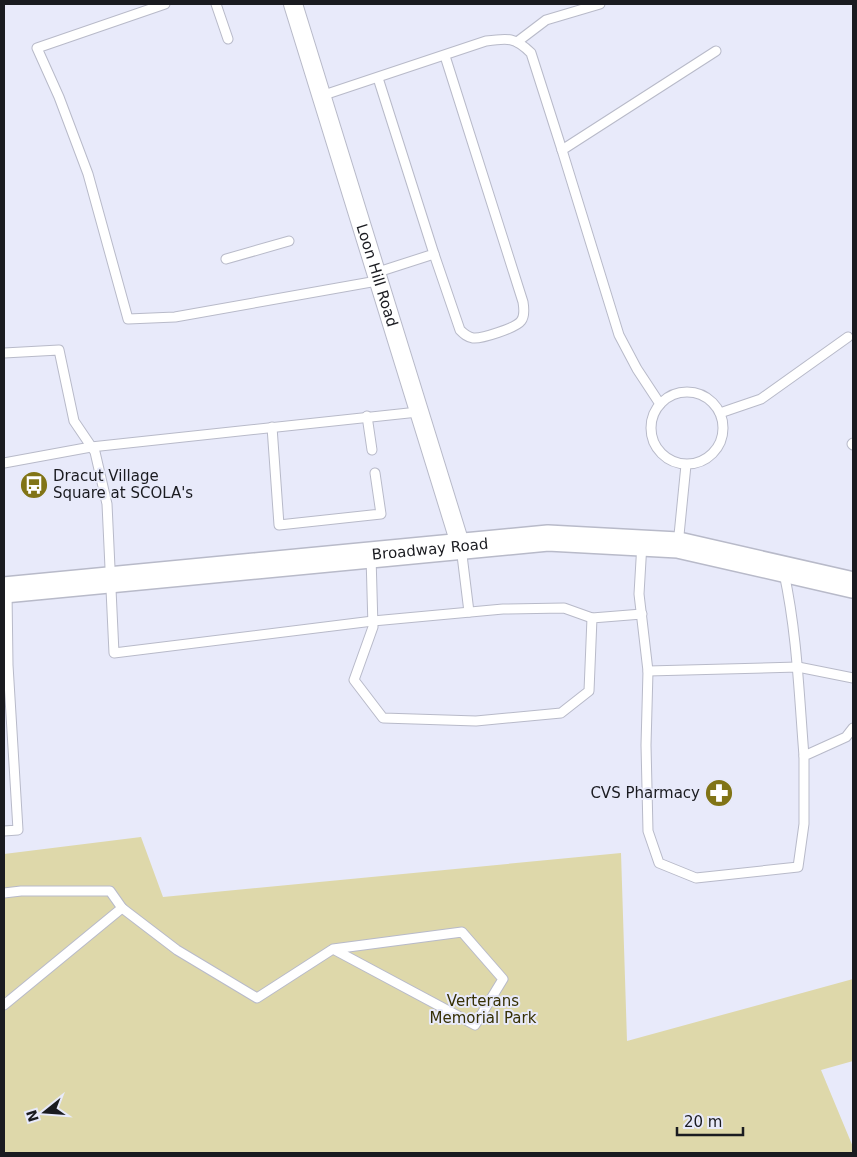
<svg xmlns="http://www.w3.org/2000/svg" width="857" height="1157" font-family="'DejaVu Sans',sans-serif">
  <rect width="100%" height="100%" fill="#e8eafa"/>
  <path fill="#ded8aa" d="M 141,837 L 163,897 L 621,853 L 627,1041 L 853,979 L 853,1061 L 821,1070 L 853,1147 L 853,1153 L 4,1153 L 4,854 Z"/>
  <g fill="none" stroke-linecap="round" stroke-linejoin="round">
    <defs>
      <g id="lane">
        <path d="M 165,4 L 37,48 L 59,97 L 88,174 L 128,319 L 175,317 L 377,281"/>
        <path d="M 216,4 L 228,39"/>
        <path d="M 517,42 L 546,20 L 600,4"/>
        <path d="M 321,96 L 486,41 C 508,38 515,37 531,53 L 562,150"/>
        <path d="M 434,254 L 460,330 C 464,334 467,337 473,338 C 481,339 516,328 521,321 C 525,316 524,308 523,302 L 445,56"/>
        <path d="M 226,259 L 289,241"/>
        <path d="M 375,273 L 434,254 L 378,78"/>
        <path d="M 4,353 L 59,350 L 74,421 L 95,452 L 107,504 L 114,653 L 373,621 L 503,609 L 564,608 L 592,618"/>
        <circle cx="687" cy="428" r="36"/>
        <path d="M 660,404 L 637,369 L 619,335 L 562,150 L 716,51"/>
        <path d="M 720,413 L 761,399 L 848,337"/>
        <path d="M 367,416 L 372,450"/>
        <path d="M 272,427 L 279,525 L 381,514 L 375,473"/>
        <path d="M 853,443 L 852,444 L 853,445"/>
        <path d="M 4,463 L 91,447 L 418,412"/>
        <path d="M 642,543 L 639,594 L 648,671 L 798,667 L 853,678"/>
        <path d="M 678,545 L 686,465"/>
        <path d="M 461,547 L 469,612"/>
        <path d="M 371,556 L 373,627 L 354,680 L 383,718 L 476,721 L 561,713 L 589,691 L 592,618 L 642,614"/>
        <path d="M 784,573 C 797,633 799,694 804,756"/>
        <path d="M 648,671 L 646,745 L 648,831 L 659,863 L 696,878 L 798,867 L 804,824 L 804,756 L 846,737 L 853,728"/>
        <path d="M 4,831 L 18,830 L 8,665 L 7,592"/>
        <path d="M 4,893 L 21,891 L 110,891 L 122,908 L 4,1005"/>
        <path d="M 122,908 L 177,950 L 257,998 L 333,949 L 462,932 L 503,979 L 475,1025 L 333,949"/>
      </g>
      <g id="street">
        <path id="s1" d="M 293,4 L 461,547"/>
      </g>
      <g id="secondary">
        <path id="s2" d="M 4,590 L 548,538 L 678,545 L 853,585"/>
      </g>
    </defs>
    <use href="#lane" stroke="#b8bac9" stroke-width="11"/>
    <use href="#street" stroke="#b8bac9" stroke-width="20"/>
    <use href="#secondary" stroke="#b8bac9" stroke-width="28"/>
    <use href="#lane" stroke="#fff" stroke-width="9"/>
    <use href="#street" stroke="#fff" stroke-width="18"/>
    <use href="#secondary" stroke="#fff" stroke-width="25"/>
  </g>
  <defs>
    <symbol id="bus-disc" viewBox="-11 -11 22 22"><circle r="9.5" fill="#817416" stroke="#e8eafa"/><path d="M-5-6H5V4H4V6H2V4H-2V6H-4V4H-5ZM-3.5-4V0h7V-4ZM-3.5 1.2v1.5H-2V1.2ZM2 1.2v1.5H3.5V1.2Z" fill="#fff"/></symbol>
    <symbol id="pharmacy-disc" viewBox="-11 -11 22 22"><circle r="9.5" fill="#817416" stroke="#e8eafa"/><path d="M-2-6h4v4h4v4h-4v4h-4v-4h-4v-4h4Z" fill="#fff"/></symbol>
  </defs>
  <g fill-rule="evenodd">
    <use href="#bus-disc" x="18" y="469" width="32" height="32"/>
    <use href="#pharmacy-disc" x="703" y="777" width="32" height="32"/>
  </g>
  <g text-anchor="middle" stroke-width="4" stroke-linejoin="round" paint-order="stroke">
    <g font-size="15" fill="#1a1b20" stroke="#e8eafa">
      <text dy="5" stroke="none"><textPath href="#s1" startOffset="284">Loon Hill Road</textPath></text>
      <text dy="5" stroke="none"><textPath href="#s2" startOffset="428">Broadway Road</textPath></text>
    </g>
    <g font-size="15" fill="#1a1b20" stroke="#e8eafa" text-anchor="start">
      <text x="53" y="481">Dracut Village<tspan x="53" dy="17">Square at SCOLA's</tspan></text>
      <text x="700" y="798" text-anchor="end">CVS Pharmacy</text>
    </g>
    <g font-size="15" fill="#363004" stroke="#e8eafa">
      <text x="483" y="1006">Verterans<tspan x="483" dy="17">Memorial Park</tspan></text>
    </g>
  </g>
  <rect width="857" height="1157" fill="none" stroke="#1a1b20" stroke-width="10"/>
  <g transform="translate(45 1112) rotate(253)" stroke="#e8eafa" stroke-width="4" paint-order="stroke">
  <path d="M0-4L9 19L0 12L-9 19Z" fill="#1a1b20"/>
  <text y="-8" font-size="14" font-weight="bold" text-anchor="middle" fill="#1a1b20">N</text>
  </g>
  <path d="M677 1127v8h66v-8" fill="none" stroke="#1a1b20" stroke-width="2.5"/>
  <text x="684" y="1127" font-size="15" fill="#1a1b20" stroke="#e8eafa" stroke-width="4" paint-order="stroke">20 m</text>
</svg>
